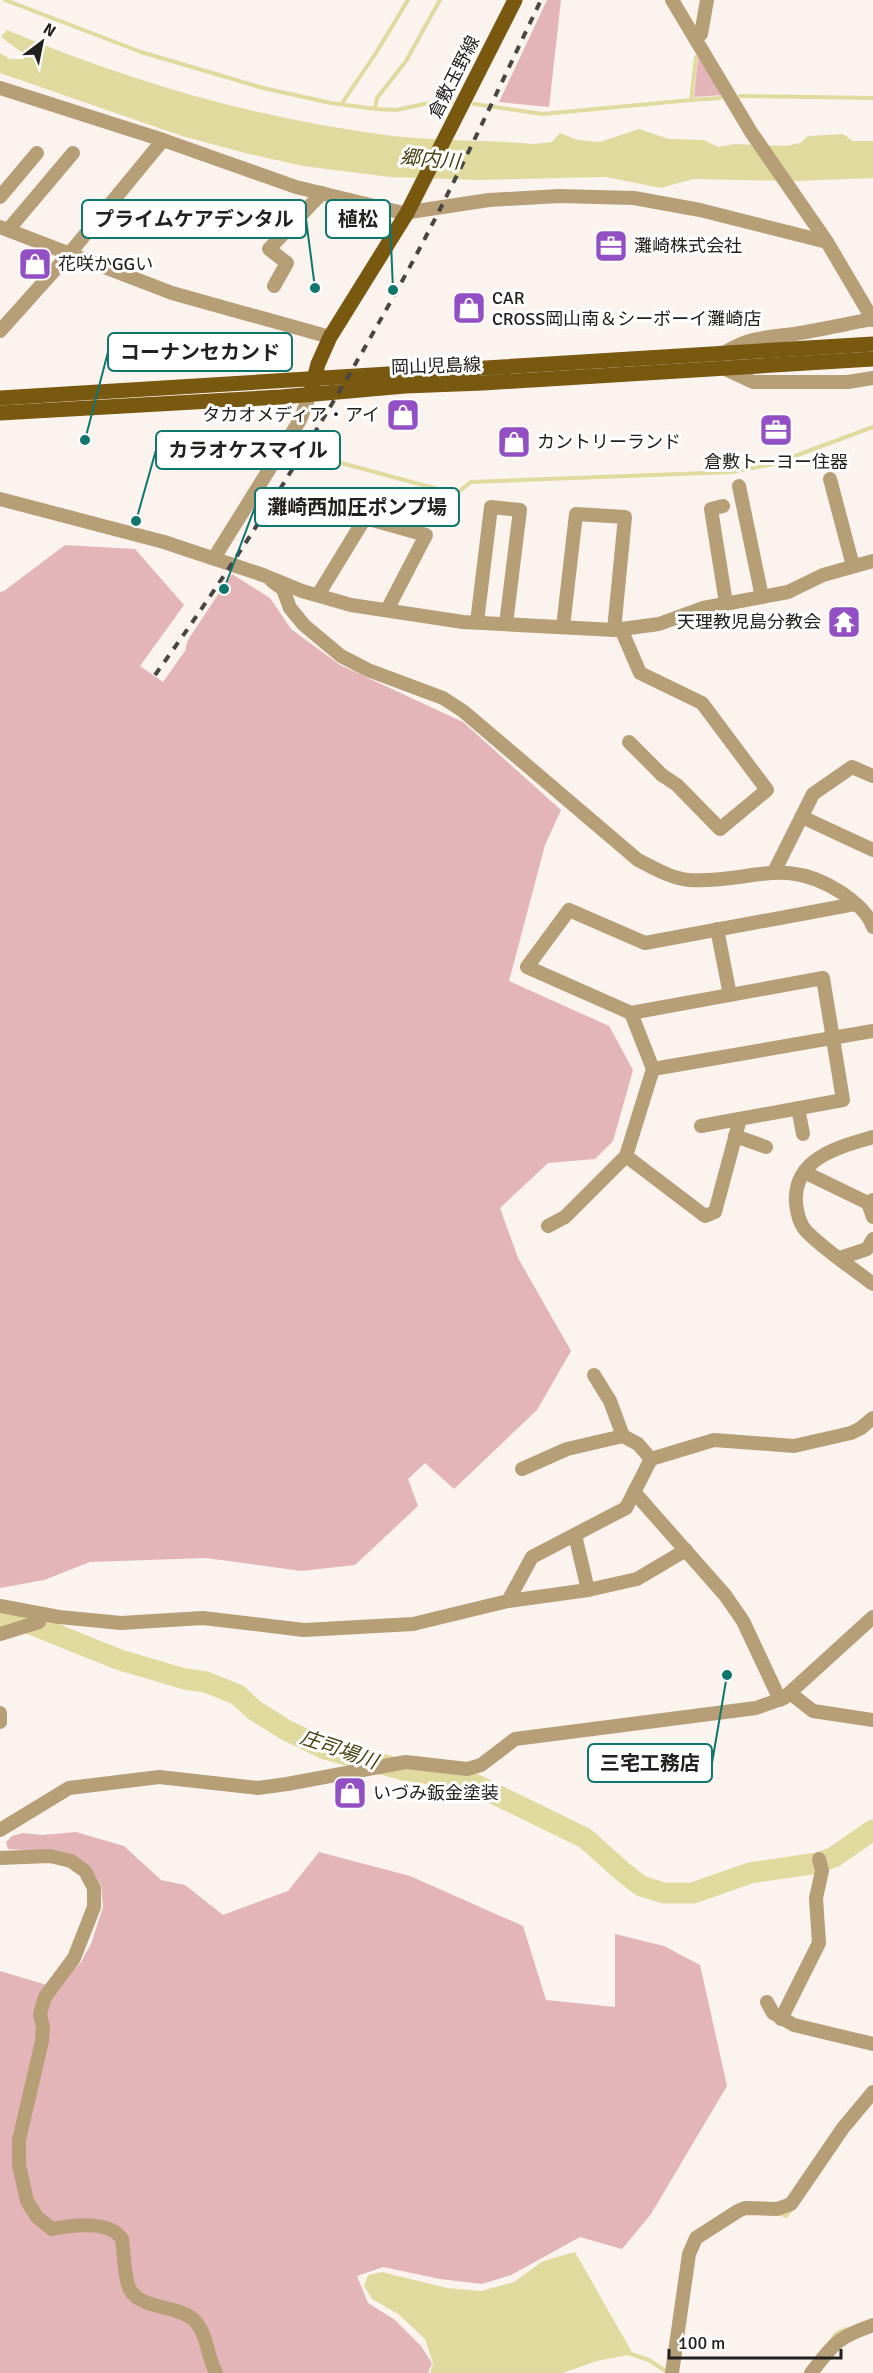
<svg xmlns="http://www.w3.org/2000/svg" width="873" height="2373" font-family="Signika,'Noto Sans JP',sans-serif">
  <rect width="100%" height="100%" fill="#fbf3ee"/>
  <g fill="#e3b5b8">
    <path d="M 547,0 L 561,0 L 549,107 L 499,102 Z"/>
    <path d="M 698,57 L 723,95 L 694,97 Z"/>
    <path d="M 65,545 L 135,549 L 184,605 L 140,666 L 163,682 L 185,651 L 188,640 L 219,593 L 224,596 L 230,587 L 226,583 L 232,574 L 270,598 L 291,629 L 340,665 L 463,722 L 561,810 L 545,845 L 509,981 L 609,1026 L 633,1070 L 613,1141 L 595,1159 L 548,1163 L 500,1208 L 518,1258 L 571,1351 L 537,1410 L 454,1489 L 425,1463 L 408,1479 L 418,1506 L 355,1565 L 301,1571 L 206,1558 L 90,1562 L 44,1580 L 0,1588 L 0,592 L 4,591 Z"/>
    <path d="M 76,1832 L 124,1846 L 161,1880 L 185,1885 L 223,1915 L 288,1891 L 319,1852 L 410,1876 L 523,1926 L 546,2000 L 615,2007 L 615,1934 L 664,1946 L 700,1965 L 727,2086 L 651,2214 L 622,2249 L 580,2237 L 511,2275 L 482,2284 L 440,2279 L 383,2267 L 357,2276 L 368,2303 L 395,2320 L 421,2346 L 432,2363 L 428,2373 L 0,2373 L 0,1971 L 47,1985 L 65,1979 L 81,1962 L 91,1944 L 103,1907 L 101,1885 L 89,1865 L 54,1852 L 8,1849 L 6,1842 L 12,1836 L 23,1833 L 43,1835 Z"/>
  </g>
  <g fill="#e0da9f">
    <path d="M 7,30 C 130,82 259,119 393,136 C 439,141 487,140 534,144 L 552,142 L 560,133 L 578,140 L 600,142 L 639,129 L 669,139 L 704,140 L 718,147 L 735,144 L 786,146 L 800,143 L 808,136 L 843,134 L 853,141 L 873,141 L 873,178 L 795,181 L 693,179 L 661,188 L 606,177 L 476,180 L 390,177 L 303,166 L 249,154 L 182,136 L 0,73 L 0,53 L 10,59 L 24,59 L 24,54 L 1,37 Z"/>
    <path d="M 575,2252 L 633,2354 L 597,2361 L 563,2373 L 430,2373 L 433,2363 L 425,2339 L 398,2314 L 372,2299 L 364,2286 L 368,2275 L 382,2272 L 447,2288 L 481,2291 L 514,2282 L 543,2261 Z"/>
  </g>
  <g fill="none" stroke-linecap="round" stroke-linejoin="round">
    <g stroke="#e0da9f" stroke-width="4">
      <path d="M 5,0 L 141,52 L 263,88 L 331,103 L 376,109 L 396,110 L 443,100 L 452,102"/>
      <path d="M 740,96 L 873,98"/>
      <path d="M 691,100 L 720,98"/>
      <path d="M 342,103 L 376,53 L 408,0"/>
      <path d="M 474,104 L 543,114 L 691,100 L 696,57"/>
      <path d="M 375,109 L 377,98 L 406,61 L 440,0"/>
      <path d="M 238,437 L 274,446"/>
      <path d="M 308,454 L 456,494 L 471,482 L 732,472 L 773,464 L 873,427"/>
      <path d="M 778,2213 L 786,2216 L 791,2210"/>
      <path d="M 833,2338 L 837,2333 L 846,2329"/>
      <path d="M 628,2353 L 649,2360 L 664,2370"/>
    </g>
    <path stroke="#e0da9f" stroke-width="21" d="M 0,1618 L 23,1621 L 120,1660 L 185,1679 L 206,1682 L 238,1695 L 254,1710 L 286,1730 L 325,1749 L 404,1770 L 466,1780 L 585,1838 L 623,1872 L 641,1886 L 664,1893 L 693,1893 L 750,1873 L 818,1863 L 834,1857 L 873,1830"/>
    <g stroke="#b69e76" stroke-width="14">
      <path d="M 672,0 L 751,132 L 827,242 L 873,320"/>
      <path d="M 695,38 L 701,34 L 707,0"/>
      <path d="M 0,88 L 163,140 L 296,187 L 403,213 L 489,200 L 559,196 L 634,198 L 700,210 L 827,242"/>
      <path d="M 0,197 L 37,153"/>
      <path d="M 0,227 L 172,293 L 330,337"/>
      <path d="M 8,230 L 73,153"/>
      <path d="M 274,286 L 287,263 L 269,249 L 322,193"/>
      <path d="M 0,331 L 70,253 L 163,140"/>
      <path d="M 722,354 C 750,337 763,338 794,334 C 820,330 846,324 873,319"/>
      <path d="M 723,368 L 753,382 L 848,382 L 873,378"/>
      <path d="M 830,479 L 853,566"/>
      <path d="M 739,486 L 762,597"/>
      <path d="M 0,499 L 164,542 L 263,575 L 302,591 L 351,605 L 463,622 L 614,630 L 659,624 L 703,608 L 788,592 L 823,575 L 873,561"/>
      <path d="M 723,506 L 711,509 L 726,603"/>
      <path d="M 214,558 L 300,420 L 310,394"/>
      <path d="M 272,581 L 283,589 L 290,608 L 304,625 L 341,656 L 368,670 L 443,698 L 463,711 L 638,860 C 654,868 670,878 689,880 C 750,884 783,854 842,893 C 854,901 868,913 873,927"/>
      <path d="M 318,595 L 365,518 L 426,535 L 387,610"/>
      <path d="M 477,622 L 491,507 L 520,510 L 506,624"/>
      <path d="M 563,627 L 576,514 L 625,517 L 614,630"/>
      <path d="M 621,629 L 640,673 L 702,703 L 767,790 L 720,829 L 677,785 L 662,775 L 629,742"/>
      <path d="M 802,817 L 873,850"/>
      <path d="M 774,872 L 813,794 L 852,767 L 873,776"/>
      <path d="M 717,929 L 730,995"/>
      <path d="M 653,1069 L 873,1031"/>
      <path d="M 798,1108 L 803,1134"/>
      <path d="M 701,1126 L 843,1100 L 823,978 L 631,1013 L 527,967 L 569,910 L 645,943 L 855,904"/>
      <path d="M 735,1136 L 766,1147"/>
      <path d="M 873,1137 C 839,1147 793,1158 796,1203 C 797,1213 799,1224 807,1232 C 826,1251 851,1267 873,1284"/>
      <path d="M 626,1156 L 705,1216 L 715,1212 L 740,1119"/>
      <path d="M 804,1172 L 868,1203 L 873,1200"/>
      <path d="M 868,1203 L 873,1217"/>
      <path d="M 548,1226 L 565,1217 L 626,1156 L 653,1069 L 631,1013"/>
      <path d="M 840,1258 L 867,1249 L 873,1239"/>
      <path d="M 594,1375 L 610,1401 L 623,1436 L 638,1444 L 651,1459"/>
      <path d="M 522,1469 L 567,1449 L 623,1436"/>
      <path d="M 634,1492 L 725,1595 L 743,1621 L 780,1700"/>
      <path d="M 575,1535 L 588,1590"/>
      <path d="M 508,1601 L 588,1590 L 637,1579 L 686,1550"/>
      <path d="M 0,1606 L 59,1617 L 121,1623 L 203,1618 L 304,1630 L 413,1624 L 508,1601 L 532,1557 L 626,1508 L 651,1459 L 714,1440 L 794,1446 L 851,1433 L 861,1428 L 873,1418"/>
      <path d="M 0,1634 L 39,1622 L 42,1614"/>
      <path d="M 790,1693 L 813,1711 L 873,1720"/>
      <path d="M 0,1713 L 0,1722"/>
      <path d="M 0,1830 L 69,1788 L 159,1777 L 258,1788 L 287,1784 L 406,1762 L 467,1769 L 481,1765 L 515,1739 L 756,1708 L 784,1698 L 873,1617"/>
      <path d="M 0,1858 L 50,1856 L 71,1861 L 85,1871 L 94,1888 L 94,1907 L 74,1958 L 45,1997 L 40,2014 L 43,2028 L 42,2041 L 19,2140 L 19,2165 L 27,2201 L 37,2217 L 52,2229 C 71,2225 110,2220 122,2239 C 124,2254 124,2271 128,2285 C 136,2311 177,2303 195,2321 C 208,2335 207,2357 216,2373"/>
      <path d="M 767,2002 L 773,2013 L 794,2025 L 873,2044"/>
      <path d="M 781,2019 L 819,1943 L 816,1898 L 822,1871 L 819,1859"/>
      <path d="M 672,2373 L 689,2254 L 696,2238 L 738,2211 L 745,2208 L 777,2209 L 791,2204 L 843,2128 L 873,2092"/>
      <path d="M 811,2373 C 835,2343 836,2338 873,2325"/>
    </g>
    <g stroke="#795810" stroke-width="15">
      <path d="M 312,387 L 318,364 L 330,337 L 407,213 L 515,0"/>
      <path d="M 0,398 L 873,344"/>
      <path d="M 0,413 L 281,397 L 405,386 L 483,383 L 873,359"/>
    </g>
    <path stroke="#484542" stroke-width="4" stroke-dasharray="8 8" stroke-linecap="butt" d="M 155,675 C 243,553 323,424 396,292 C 449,197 494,98 541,0"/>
  </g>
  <defs>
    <symbol id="office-square" viewBox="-11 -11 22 22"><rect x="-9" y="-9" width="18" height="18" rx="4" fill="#934fc4" stroke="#fff"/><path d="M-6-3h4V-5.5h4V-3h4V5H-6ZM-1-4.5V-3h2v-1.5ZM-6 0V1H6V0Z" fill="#fff"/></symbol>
    <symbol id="shop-square" viewBox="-11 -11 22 22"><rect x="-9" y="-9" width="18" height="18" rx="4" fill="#934fc4" stroke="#fff"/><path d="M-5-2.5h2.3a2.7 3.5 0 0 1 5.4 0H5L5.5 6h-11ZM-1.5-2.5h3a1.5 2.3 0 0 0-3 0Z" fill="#fff"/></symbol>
    <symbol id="temple-square" viewBox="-11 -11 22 22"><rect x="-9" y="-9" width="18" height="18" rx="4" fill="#934fc4" stroke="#fff"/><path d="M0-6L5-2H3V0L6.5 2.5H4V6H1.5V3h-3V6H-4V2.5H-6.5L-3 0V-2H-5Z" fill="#fff"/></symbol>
  </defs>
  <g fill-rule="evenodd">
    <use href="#office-square" x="592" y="227" width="38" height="38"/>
    <use href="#shop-square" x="16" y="245" width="38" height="38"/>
    <use href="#shop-square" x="450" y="289" width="38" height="38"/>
    <use href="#shop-square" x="384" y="396" width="38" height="38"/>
    <use href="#office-square" x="757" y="411" width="38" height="38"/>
    <use href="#shop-square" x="495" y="423" width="38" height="38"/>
    <use href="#temple-square" x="825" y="603" width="38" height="38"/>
    <use href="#shop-square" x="331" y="1774" width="38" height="38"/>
  </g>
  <g text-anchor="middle" stroke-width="6" stroke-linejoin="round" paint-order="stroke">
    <g font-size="18" fill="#23211f" stroke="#fff">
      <text transform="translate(454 77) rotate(-63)" y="6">倉敷玉野線</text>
      <text transform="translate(436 366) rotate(-2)" y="6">岡山児島線</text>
    </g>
    <g font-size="18" fill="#23211f" stroke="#fff" text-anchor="start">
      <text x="634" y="252">灘崎株式会社</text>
      <text x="58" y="270">花咲かGGい</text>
      <text x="492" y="304">CAR<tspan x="492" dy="21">CROSS岡山南＆シーボーイ灘崎店</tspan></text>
      <text x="380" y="421" text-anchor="end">タカオメディア・アイ</text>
      <text x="537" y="448">カントリーランド</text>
      <text x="776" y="468" text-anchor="middle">倉敷トーヨー住器</text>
      <text x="821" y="628" text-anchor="end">天理教児島分教会</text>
      <text x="373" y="1799">いづみ鈑金塗装</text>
    </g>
    <g font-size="20" font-style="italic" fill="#474214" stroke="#fff">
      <text transform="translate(430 159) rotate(5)" y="7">郷内川</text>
      <text transform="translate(339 1749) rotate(19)" y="7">庄司場川</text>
    </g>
  </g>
  <path fill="none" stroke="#0f766e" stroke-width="2" d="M393 290L390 219M315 288L306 219M85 440L108 352M136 521L156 450M224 589L255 507M727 1675L712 1763"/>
  <g fill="#0f766e" stroke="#fff" stroke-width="2">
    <circle cx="393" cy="290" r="6"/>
    <circle cx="315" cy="288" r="6"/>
    <circle cx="85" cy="440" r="6"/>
    <circle cx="136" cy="521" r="6"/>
    <circle cx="224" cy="589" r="6"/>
    <circle cx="727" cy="1675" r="6"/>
  </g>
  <g fill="#fff" stroke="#0f766e" stroke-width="2">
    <rect x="326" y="200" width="64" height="38" rx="6"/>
    <rect x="82" y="200" width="224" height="38" rx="6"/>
    <rect x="108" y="333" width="184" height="38" rx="6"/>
    <rect x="156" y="431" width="184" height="38" rx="6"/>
    <rect x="255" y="488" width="204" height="38" rx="6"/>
    <rect x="588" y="1744" width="124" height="38" rx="6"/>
  </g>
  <g font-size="20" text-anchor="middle" font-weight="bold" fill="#23211f">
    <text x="358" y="226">植松</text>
    <text x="194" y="226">プライムケアデンタル</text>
    <text x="200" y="359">コーナンセカンド</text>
    <text x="248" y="457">カラオケスマイル</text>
    <text x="357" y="514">灘崎西加圧ポンプ場</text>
    <text x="650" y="1770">三宅工務店</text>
  </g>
  <g transform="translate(42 42) rotate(32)" stroke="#ffffff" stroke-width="4.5" paint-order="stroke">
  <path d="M0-4.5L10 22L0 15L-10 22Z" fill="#23211f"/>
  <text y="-9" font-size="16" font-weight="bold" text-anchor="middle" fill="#23211f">N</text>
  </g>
  <path d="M669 2349v9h172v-9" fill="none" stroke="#23211f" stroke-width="3"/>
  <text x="678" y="2349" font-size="18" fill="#23211f" stroke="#ffffff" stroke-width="4.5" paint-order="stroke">100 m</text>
</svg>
